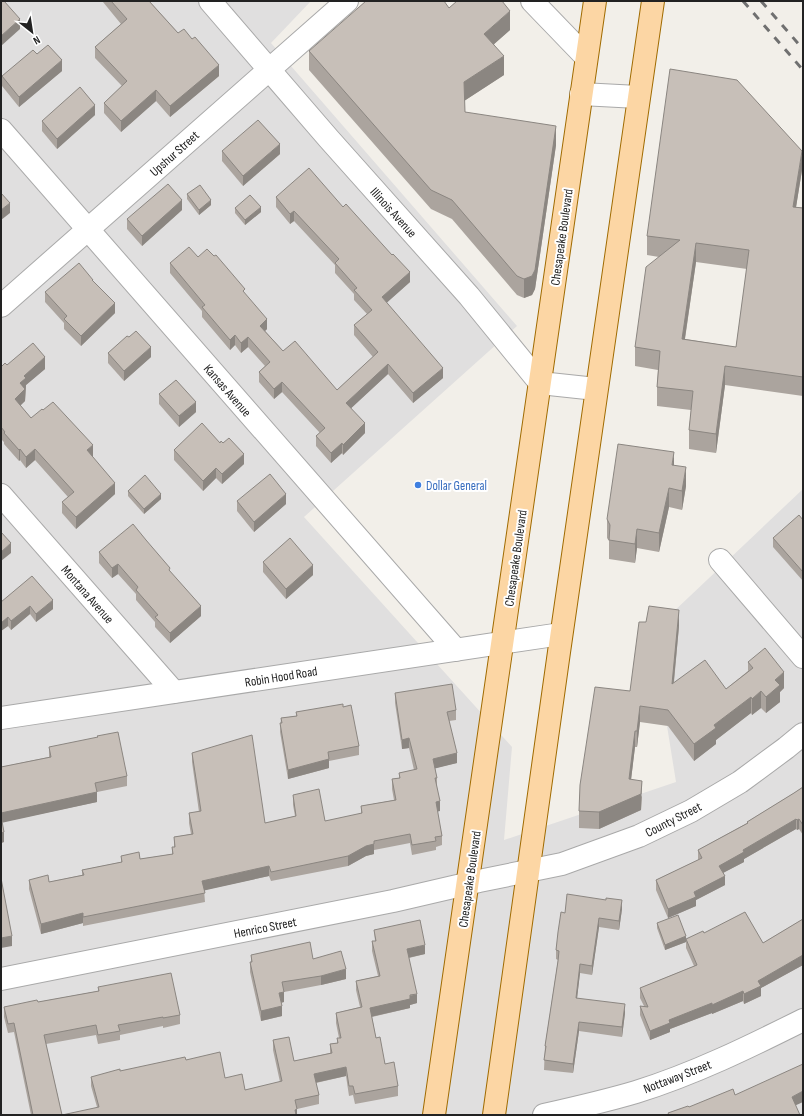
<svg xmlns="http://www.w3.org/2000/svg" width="804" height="1116" font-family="'Sofia Sans Condensed',sans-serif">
  <rect width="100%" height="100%" fill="#f2efe9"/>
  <path fill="#e0dfdf" d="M 1,1 L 311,1 L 271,43 L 517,326 L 304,517 L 512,747 L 504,840 L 676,782 L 652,632 L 803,489 L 803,1115 L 1,1115 Z"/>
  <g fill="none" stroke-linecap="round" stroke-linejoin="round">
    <defs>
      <g id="minor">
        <path d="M 210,1 L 329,139 L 469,296 L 540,383 L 596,389"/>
        <path d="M 532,1 L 586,57"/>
        <path d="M 581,94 L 638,97"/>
        <path d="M 1,130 L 456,650"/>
        <path d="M 1,306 L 347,1"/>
        <path d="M 1,495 L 174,692"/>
        <path d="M 720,560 L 803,657"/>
        <path d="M 1,718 L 561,634"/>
        <path d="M 1,979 L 393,901 L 479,881 L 562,864 L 639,836 L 691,811 L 740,782 L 786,748 L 803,734"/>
        <path d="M 544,1115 C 575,1108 606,1101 636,1092 C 694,1074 749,1047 803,1020"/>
      </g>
      <g id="major">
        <path d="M 434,1115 L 595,1"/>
        <path d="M 494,1115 L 559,652 L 653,1"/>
      </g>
    </defs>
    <use href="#minor" stroke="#a9a9a9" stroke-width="24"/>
    <use href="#major" stroke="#a06b00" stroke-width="24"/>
    <use href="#minor" stroke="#fff" stroke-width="22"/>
    <use href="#major" stroke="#fcd6a4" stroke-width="22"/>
    <g stroke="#707070" stroke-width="3" stroke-dasharray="8 8" stroke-linecap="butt">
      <path d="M 743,1 L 803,70"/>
      <path d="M 761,1 L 803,49"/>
    </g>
  </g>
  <g fill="#aba49e" fill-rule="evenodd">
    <path d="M 103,1 L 149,1 L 178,33 L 219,76 L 170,117 L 156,101 L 121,132 L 104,113 L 104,103 L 122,86 L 95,58 L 95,47 L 121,24 L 103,2 Z"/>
    <path d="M 449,8 L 510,30 L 494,44 L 504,75 L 464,101 L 465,112 L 556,145 L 535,289 L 532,295 L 524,298 L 517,295 L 452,219 L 431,209 L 309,70 L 309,51 Z"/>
    <path d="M 37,54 L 62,71 L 19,107 L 2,86 L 2,76 Z"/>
    <path d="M 95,115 L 57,149 L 42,131 L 42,121 Z"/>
    <path d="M 222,151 L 280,154 L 243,186 L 222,161 Z"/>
    <path d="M 802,170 L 796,207 L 803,208 L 803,396 L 725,385 L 716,453 L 689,449 L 689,430 L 691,410 L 657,406 L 657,387 L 658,370 L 635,366 L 635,347 L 659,257 L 647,255 L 647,236 ZM 696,262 L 747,269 L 736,347 L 685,339 Z"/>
    <path d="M 187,194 L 211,205 L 199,215 L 187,199 Z"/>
    <path d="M 276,197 L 343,207 L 410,282 L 386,303 L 443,378 L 413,403 L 388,374 L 351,408 L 365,433 L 343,455 L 342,453 L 331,463 L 316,446 L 316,436 L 320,433 L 282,392 L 274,399 L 259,382 L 259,372 L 265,366 L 248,347 L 241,353 L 235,345 L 230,350 L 202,317 L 202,311 L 170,273 L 170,263 L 198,257 L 245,294 L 267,329 L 265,331 L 283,351 L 337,390 L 373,357 L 354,335 L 354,325 L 367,314 L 354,300 L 354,294 L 335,273 L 335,265 L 294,221 L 290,224 L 276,207 Z"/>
    <path d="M 235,208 L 261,212 L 245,225 L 235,213 Z"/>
    <path d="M 182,210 L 142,246 L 127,229 L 127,219 Z"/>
    <path d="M 93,281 L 115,313 L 81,346 L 64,329 L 64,323 L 45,302 L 45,292 Z"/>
    <path d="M 129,337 L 151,357 L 124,381 L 108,363 L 108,353 Z"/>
    <path d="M 1,365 L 2,366 L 7,365 L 45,369 L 26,385 L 25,401 L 20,405 L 31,418 L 93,457 L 115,494 L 76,529 L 62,513 L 62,502 L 68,497 L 35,460 L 26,468 L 20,460 L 19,461 L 4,444 L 4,442 L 1,439 Z"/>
    <path d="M 159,394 L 196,412 L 179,427 L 159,404 Z"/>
    <path d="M 220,443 L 223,443 L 244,464 L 222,484 L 216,478 L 203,491 L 174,460 L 174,450 Z"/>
    <path d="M 674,465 L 686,486 L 682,510 L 669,507 L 659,552 L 637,548 L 635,563 L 609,559 L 609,541 L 607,538 L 607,519 Z"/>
    <path d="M 128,491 L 161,499 L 144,514 L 128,496 Z"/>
    <path d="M 237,501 L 286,504 L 254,532 L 237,511 Z"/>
    <path d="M 803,520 L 803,581 L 773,547 L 773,538 Z"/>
    <path d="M 99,552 L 170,572 L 201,616 L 170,643 L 155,627 L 155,622 L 136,600 L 136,594 L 118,574 L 112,578 L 99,563 Z"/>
    <path d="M 263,562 L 313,575 L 286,599 L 263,572 Z"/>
    <path d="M 1,602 L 53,609 L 36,622 L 30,614 L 11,630 L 8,626 L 1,631 Z"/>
    <path d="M 679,626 L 674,682 L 726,689 L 748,671 L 748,662 L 784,688 L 780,692 L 780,702 L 766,713 L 761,708 L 752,715 L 751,713 L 716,740 L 716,744 L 694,761 L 668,726 L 640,722 L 637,747 L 635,747 L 631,780 L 642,797 L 641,810 L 599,829 L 579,828 L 579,811 L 630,691 Z"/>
    <path d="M 395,693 L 456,710 L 456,720 L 449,721 L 457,763 L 435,768 L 437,778 L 437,787 L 440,811 L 437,811 L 442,836 L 442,845 L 436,847 L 436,850 L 412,855 L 410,843 L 374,850 L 374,854 L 366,856 L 348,866 L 271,881 L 269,876 L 204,890 L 205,902 L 83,926 L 83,923 L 41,934 L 29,889 L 29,880 L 49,882 L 82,875 L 82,870 L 121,862 L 121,856 L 140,859 L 172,854 L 172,847 L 174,847 L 174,837 L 191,834 L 189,823 L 189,813 L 199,812 L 192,762 L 192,753 L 265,823 L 295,816 L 293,805 L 293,795 L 325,821 L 361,814 L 361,806 L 394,800 L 392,789 L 392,779 L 399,778 L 399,773 L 414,770 L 409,748 L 402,749 L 395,703 Z"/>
    <path d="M 343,707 L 359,746 L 359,755 L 329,761 L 329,768 L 288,779 L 280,732 L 281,718 L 296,716 L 296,712 Z"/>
    <path d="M 49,747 L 127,776 L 127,786 L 97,792 L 97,802 L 2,822 L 4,842 L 1,843 L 1,767 L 49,757 Z"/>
    <path d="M 803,787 L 803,835 L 799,829 L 797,830 L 796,829 L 744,859 L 744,862 L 723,873 L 725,885 L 696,900 L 696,906 L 668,918 L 656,890 L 656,880 L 698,860 L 698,850 L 747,823 L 747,822 L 794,793 Z"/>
    <path d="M 622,909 L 619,930 L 599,927 L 592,975 L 580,973 L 577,998 L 625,1013 L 622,1037 L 579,1031 L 573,1073 L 544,1070 L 545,1046 L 558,960 L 556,959 L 556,950 L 565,913 Z"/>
    <path d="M 803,919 L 803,965 L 761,988 L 761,996 L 744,1004 L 743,1001 L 712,1014 L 712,1013 L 670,1029 L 670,1032 L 650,1040 L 640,1015 L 640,1006 L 644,1006 L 640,998 L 640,988 L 694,966 L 686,948 L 686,942 L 665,950 L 657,928 L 657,923 L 686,939 L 704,933 L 763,943 Z"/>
    <path d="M 374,930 L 425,954 L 409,958 L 417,1003 L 410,1005 L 410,1008 L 372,1017 L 376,1038 L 385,1064 L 398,1086 L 398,1096 L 355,1104 L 353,1095 L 349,1096 L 346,1076 L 316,1083 L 319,1095 L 319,1104 L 297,1109 L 297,1115 L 97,1107 L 91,1086 L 91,1077 L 120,1071 L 186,1060 L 225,1078 L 245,1090 L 280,1082 L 273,1050 L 273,1040 L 294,1061 L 330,1053 L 330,1044 L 337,1043 L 337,1038 L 339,1038 L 336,1023 L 336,1013 L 360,1007 L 356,990 L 356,981 L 378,976 L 372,951 L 372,941 L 375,941 Z"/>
    <path d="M 251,955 L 313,959 L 346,979 L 321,985 L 284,992 L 284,1002 L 281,1003 L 282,1016 L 261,1021 L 250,972 L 250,962 L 251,962 Z"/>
    <path d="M 98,987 L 180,1015 L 180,1024 L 163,1028 L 163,1026 L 120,1035 L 120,1040 L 98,1044 L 96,1035 L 46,1044 L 62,1115 L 31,1115 L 14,1032 L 8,1033 L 4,1017 L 4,1007 L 38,1002 L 98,991 Z"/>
  </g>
  <g fill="#8b8681">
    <path d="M 510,11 L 510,30 L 484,53 L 484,34 Z"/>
    <path d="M 20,19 L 20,29 L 1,46 L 1,36 Z"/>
    <path d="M 504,56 L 504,75 L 464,101 L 464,82 Z"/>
    <path d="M 62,60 L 62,71 L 19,107 L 19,97 Z"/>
    <path d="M 219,65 L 219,76 L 170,117 L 170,106 Z"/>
    <path d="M 156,90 L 156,101 L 121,132 L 121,121 Z"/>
    <path d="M 95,105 L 95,115 L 57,149 L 57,139 Z"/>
    <path d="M 556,126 L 556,145 L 535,289 L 532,295 L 524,298 L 524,279 Z"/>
    <path d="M 280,144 L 280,154 L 243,186 L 243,176 Z"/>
    <path d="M 802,151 L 802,170 L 793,226 L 793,207 Z"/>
    <path d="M 182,200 L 182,210 L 142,246 L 142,236 Z"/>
    <path d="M 211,200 L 211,205 L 199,215 L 199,210 Z"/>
    <path d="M 10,203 L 10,213 L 1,220 L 1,210 Z"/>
    <path d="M 261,207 L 261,212 L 245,225 L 245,220 Z"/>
    <path d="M 294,211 L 294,221 L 290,224 L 290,214 Z"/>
    <path d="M 696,243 L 696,262 L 682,358 L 682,339 Z"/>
    <path d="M 410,272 L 410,282 L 382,307 L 382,297 Z"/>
    <path d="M 115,303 L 115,313 L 81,346 L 81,336 Z"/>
    <path d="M 267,319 L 267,329 L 260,336 L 260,326 Z"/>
    <path d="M 235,335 L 235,345 L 230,350 L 230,340 Z"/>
    <path d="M 248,337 L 248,347 L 241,353 L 241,343 Z"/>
    <path d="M 151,347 L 151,357 L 124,381 L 124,371 Z"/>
    <path d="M 45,357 L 45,369 L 26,385 L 25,401 L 15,411 L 15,399 L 20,383 L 24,376 Z"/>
    <path d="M 388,364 L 388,374 L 346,413 L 346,403 Z"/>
    <path d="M 725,366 L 725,385 L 716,453 L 716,434 Z"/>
    <path d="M 443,368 L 443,378 L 413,403 L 413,393 Z"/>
    <path d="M 282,382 L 282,392 L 274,399 L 274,389 Z"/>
    <path d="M 196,402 L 196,412 L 179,427 L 179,416 Z"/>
    <path d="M 365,423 L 365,433 L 343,455 L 343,445 Z"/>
    <path d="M 342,443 L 342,453 L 331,463 L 331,453 Z"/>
    <path d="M 93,445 L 93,457 L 87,462 L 87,450 Z"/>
    <path d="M 20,449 L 20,460 L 19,461 L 19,450 Z"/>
    <path d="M 35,449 L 35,460 L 26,468 L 26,457 Z"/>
    <path d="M 674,452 L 674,471 L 672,465 Z"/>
    <path d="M 244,454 L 244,464 L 222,484 L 222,474 Z"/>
    <path d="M 686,467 L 686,486 L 682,510 L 682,491 Z"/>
    <path d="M 216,468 L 216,478 L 203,491 L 203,481 Z"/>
    <path d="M 115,483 L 115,494 L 76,529 L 76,517 Z"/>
    <path d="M 669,488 L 669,507 L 659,552 L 659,533 Z"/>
    <path d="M 161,494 L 161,499 L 144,514 L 144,509 Z"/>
    <path d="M 286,494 L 286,504 L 254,532 L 254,522 Z"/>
    <path d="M 637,529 L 637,548 L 635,563 L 635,544 Z"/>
    <path d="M 11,543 L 11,553 L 1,561 L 1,552 Z"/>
    <path d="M 118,564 L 118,574 L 112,578 L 112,568 Z"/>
    <path d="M 313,565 L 313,575 L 286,599 L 286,589 Z"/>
    <path d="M 53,600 L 53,609 L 36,622 L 36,614 Z"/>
    <path d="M 30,606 L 30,614 L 11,630 L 11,621 Z"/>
    <path d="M 201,606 L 201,616 L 170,643 L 170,633 Z"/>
    <path d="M 679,610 L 679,626 L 672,700 L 672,684 Z"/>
    <path d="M 8,617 L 8,626 L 1,631 L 1,623 Z"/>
    <path d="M 784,672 L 784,688 L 780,692 L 780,702 L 766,713 L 766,697 L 775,680 Z"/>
    <path d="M 761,691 L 761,708 L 752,715 L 752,699 Z"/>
    <path d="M 751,697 L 751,713 L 716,740 L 716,744 L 694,761 L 694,744 L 714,725 Z"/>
    <path d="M 640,706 L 640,722 L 637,747 L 637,731 Z"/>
    <path d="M 635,731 L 635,747 L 629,796 L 629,779 Z"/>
    <path d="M 409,738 L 409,748 L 402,749 L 402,740 Z"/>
    <path d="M 457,753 L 457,763 L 433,769 L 433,759 Z"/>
    <path d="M 329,759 L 329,768 L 288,779 L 288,770 Z"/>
    <path d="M 642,781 L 641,810 L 599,829 L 599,812 Z"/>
    <path d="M 97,792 L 97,802 L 1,823 L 1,813 Z"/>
    <path d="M 440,801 L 440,811 L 436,812 L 436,802 Z"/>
    <path d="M 796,819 L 796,829 L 744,859 L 744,862 L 719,875 L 719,866 L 743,850 Z"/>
    <path d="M 799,819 L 799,829 L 797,830 L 797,820 Z"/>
    <path d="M 4,832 L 4,842 L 1,843 L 1,833 Z"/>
    <path d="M 374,844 L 374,854 L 366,856 L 348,866 L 348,856 L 366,846 Z"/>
    <path d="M 269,866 L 269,876 L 202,891 L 202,881 Z"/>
    <path d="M 725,876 L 725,885 L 696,900 L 696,906 L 668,918 L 668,909 L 694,892 Z"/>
    <path d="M 622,900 L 622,909 L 619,930 L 619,921 Z"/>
    <path d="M 83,913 L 83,923 L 41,934 L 41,924 Z"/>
    <path d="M 599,918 L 599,927 L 592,975 L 592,966 Z"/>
    <path d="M 12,936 L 12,946 L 1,948 L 1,938 Z"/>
    <path d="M 686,936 L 686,942 L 665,950 L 665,945 Z"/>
    <path d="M 425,945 L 425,954 L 407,958 L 407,949 Z"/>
    <path d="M 803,955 L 803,965 L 761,988 L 761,996 L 744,1004 L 744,994 L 758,981 Z"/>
    <path d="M 580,964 L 580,973 L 576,1007 L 576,998 Z"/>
    <path d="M 346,969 L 346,979 L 321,985 L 321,976 Z"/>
    <path d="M 743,991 L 743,1001 L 712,1014 L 712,1005 Z"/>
    <path d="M 284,992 L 284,1002 L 279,1003 L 279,993 Z"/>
    <path d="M 417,994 L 417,1003 L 410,1005 L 410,1008 L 370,1017 L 370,1008 Z"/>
    <path d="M 712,1003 L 712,1013 L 670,1029 L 670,1032 L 650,1040 L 650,1031 L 669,1020 Z"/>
    <path d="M 625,1004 L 625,1013 L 622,1037 L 622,1027 Z"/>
    <path d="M 282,1006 L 282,1016 L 261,1021 L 261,1011 Z"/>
    <path d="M 579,1022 L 579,1031 L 573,1073 L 573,1064 Z"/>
    <path d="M 346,1067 L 346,1076 L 314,1083 L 314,1074 Z"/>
    <path d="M 803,1091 L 803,1102 L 792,1107 L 792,1097 Z"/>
    <path d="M 297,1109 L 297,1115 L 295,1115 L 295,1110 Z"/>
  </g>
  <g fill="#c7bfb8" stroke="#8b8681" fill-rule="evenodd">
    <path d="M 2,1 L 4,1 L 20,19 L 1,36 L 1,2 Z"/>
    <path d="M 111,1 L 149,1 L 178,33 L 184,29 L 192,39 L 195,37 L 219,65 L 170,106 L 156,90 L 121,121 L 104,103 L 127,81 L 95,47 L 127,19 Z"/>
    <path d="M 366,1 L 444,1 L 449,8 L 457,1 L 502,1 L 510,11 L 484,34 L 504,56 L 464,82 L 465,112 L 556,126 L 535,270 L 532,276 L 524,279 L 517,276 L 452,200 L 431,190 L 309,51 Z"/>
    <path d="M 48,45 L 62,60 L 19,97 L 2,76 L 33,50 L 37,54 Z"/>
    <path d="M 670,69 L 737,80 L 802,151 L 793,207 L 803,208 L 803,377 L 725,366 L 716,434 L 689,430 L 693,391 L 657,387 L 660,351 L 635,347 L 646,267 L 680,240 L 647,236 ZM 696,243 L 749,250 L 736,347 L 682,339 Z"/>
    <path d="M 80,87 L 95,105 L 57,139 L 42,121 Z"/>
    <path d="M 258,120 L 280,144 L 243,176 L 222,151 Z"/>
    <path d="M 309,168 L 343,207 L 346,204 L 392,255 L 393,254 L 410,272 L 382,297 L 443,368 L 413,393 L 388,364 L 346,403 L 365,423 L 343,445 L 342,443 L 331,453 L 316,436 L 325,428 L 282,382 L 274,389 L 259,372 L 270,362 L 248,337 L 241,343 L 235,335 L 230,340 L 202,307 L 205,305 L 170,263 L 189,247 L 198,257 L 207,249 L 214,256 L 216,255 L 245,289 L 243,291 L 267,319 L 260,326 L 283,351 L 295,341 L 337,390 L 378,352 L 354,325 L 372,310 L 354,290 L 357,288 L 335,263 L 339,259 L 294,211 L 290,214 L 276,197 Z"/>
    <path d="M 168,184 L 182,200 L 142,236 L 127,219 Z"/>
    <path d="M 200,185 L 211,200 L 199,210 L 187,194 Z"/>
    <path d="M 1,193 L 10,203 L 1,210 Z"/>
    <path d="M 250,195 L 261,207 L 245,220 L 235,208 Z"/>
    <path d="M 79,263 L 93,280 L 92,280 L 115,303 L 81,336 L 64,319 L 67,316 L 45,292 Z"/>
    <path d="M 136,331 L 151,347 L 124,371 L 108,353 L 127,336 L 129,337 Z"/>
    <path d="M 33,343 L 45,357 L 24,376 L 26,378 L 20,383 L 25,389 L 15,399 L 31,418 L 42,409 L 43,410 L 53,402 L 93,445 L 87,450 L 115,483 L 76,517 L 62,502 L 74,492 L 35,449 L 26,457 L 20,449 L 19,450 L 4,433 L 5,432 L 1,427 L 1,365 L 2,366 L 5,363 L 7,365 Z"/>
    <path d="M 176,380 L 196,402 L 179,416 L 159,394 Z"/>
    <path d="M 202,423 L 220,443 L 221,441 L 223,443 L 229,438 L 244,454 L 222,474 L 216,468 L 203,481 L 174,450 Z"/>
    <path d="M 618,444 L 674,452 L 672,465 L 686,467 L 682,491 L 669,488 L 659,533 L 637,529 L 635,544 L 609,540 L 610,525 L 607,519 Z"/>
    <path d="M 270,474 L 286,494 L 254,522 L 237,501 Z"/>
    <path d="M 145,475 L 161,494 L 144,509 L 128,491 Z"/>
    <path d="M 799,515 L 803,520 L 803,572 L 773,538 Z"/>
    <path d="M 133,524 L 146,540 L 170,568 L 169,570 L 201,606 L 170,633 L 155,617 L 158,615 L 136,590 L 138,587 L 118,564 L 112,568 L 99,552 Z"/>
    <path d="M 1,532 L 11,543 L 1,552 Z"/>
    <path d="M 290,538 L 313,565 L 286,589 L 263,562 Z"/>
    <path d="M 32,576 L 53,600 L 36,614 L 30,606 L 11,621 L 8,617 L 1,623 L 1,602 Z"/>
    <path d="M 649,606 L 679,610 L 672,684 L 705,660 L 726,689 L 753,668 L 748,662 L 765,648 L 784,672 L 775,680 L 780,685 L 766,697 L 761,691 L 752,699 L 751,697 L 714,725 L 716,728 L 694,744 L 668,710 L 640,706 L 637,731 L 635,731 L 629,779 L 642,781 L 641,794 L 599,812 L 579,811 L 580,785 L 595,687 L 630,691 L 639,622 L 646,622 Z"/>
    <path d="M 452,684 L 456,710 L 447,712 L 457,753 L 433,759 L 437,778 L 435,778 L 440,801 L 436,802 L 442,836 L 435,837 L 436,841 L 412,845 L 410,834 L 374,841 L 374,844 L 366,846 L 348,856 L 271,872 L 269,866 L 202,881 L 205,893 L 83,917 L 83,913 L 41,924 L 29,880 L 48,875 L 49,882 L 84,875 L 82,870 L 122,862 L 121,856 L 139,852 L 140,859 L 173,854 L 172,847 L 175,847 L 174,837 L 193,834 L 189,813 L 201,811 L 192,753 L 252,735 L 265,823 L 296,816 L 293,795 L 319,789 L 325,821 L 362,813 L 361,806 L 396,800 L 392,779 L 400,778 L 399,773 L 417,769 L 409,738 L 402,740 L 395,693 Z"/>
    <path d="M 343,704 L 343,707 L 351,705 L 359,746 L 328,752 L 329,759 L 288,770 L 280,723 L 282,723 L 281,718 L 297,716 L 296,712 Z"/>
    <path d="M 118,732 L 127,776 L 95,783 L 97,792 L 1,813 L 1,767 L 51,757 L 49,747 L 98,737 L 97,736 Z"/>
    <path d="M 803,787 L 803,825 L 799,819 L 797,820 L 796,819 L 743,850 L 744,852 L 719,866 L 725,876 L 694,892 L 696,897 L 668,909 L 656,880 L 702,858 L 698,850 L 748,823 L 747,822 L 794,793 Z"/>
    <path d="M 1,816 L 4,832 L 1,833 Z"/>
    <path d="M 1,878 L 12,936 L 1,938 Z"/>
    <path d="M 567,894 L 606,900 L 606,898 L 622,900 L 619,921 L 599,918 L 592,966 L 580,964 L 576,998 L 625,1004 L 622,1027 L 579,1022 L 573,1064 L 544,1060 L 546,1046 L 545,1046 L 558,961 L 559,951 L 556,950 L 558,932 L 561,912 L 565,913 Z"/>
    <path d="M 745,912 L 763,943 L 803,919 L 803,955 L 758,981 L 761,986 L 744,994 L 743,991 L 712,1005 L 712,1003 L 669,1020 L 670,1023 L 650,1031 L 640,1006 L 648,1007 L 640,988 L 697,965 L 686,939 L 703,931 L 704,933 Z"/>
    <path d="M 678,915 L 686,936 L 665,945 L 657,923 Z"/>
    <path d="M 420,920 L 425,945 L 407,949 L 417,994 L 410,995 L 410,999 L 370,1008 L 376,1038 L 380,1037 L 385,1064 L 394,1062 L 398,1086 L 355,1094 L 353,1086 L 349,1086 L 346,1067 L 314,1074 L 319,1095 L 295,1100 L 297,1109 L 295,1110 L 296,1115 L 62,1115 L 99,1107 L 91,1077 L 120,1069 L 120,1071 L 185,1057 L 186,1060 L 220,1052 L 225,1078 L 242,1074 L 245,1090 L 282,1081 L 273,1040 L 289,1037 L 294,1061 L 332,1053 L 330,1044 L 338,1043 L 337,1038 L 341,1038 L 336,1013 L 362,1007 L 356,981 L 380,976 L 372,941 L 376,941 L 374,930 Z"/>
    <path d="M 310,942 L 313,959 L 341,951 L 346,969 L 321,976 L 282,982 L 284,992 L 279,993 L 282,1006 L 261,1011 L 250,962 L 252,962 L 251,955 Z"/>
    <path d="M 171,973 L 180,1015 L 163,1018 L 163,1017 L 118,1025 L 120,1031 L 98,1035 L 96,1025 L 44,1035 L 62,1115 L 33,1115 L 14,1023 L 8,1024 L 4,1007 L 37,1000 L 38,1002 L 99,991 L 98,987 Z"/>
    <path d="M 803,1064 L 803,1091 L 792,1097 L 800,1115 L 669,1115 L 668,1113 L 688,1106 L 689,1107 L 733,1089 L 735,1095 Z"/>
  </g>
  <circle fill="#3f7fe0" stroke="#fff" stroke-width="1.5" cx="418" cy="485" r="4"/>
  <g text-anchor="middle" stroke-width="4" stroke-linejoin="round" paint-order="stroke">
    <g font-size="13" fill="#222" stroke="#fff">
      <text transform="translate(174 153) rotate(-42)" y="5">Upshur Street</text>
      <text transform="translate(394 212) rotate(48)" y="5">Illinois Avenue</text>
      <text transform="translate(561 237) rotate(-82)" y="5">Chesapeake Boulevard</text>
      <text transform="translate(228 390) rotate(49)" y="5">Kansas Avenue</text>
      <text transform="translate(515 558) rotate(-82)" y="5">Chesapeake Boulevard</text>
      <text transform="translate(88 594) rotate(49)" y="5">Montana Avenue</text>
      <text transform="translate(281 676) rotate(-9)" y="5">Robin Hood Road</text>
      <text transform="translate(673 819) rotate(-27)" y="5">County Street</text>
      <text transform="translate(469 879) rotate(-82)" y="5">Chesapeake Boulevard</text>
      <text transform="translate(265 927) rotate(-11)" y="5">Henrico Street</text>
      <text transform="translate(677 1076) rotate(-21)" y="5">Nottaway Street</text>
    </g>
    <g font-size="13" fill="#366cbe" stroke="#fff" text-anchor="start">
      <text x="426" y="490">Dollar General</text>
    </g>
  </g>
  <rect width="804" height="1116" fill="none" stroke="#222222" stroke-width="4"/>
  <g transform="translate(32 32) rotate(150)" stroke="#ffffff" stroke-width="3" paint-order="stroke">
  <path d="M0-3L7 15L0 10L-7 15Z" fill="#222222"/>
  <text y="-6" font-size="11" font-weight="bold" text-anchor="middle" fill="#222222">N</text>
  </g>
</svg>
